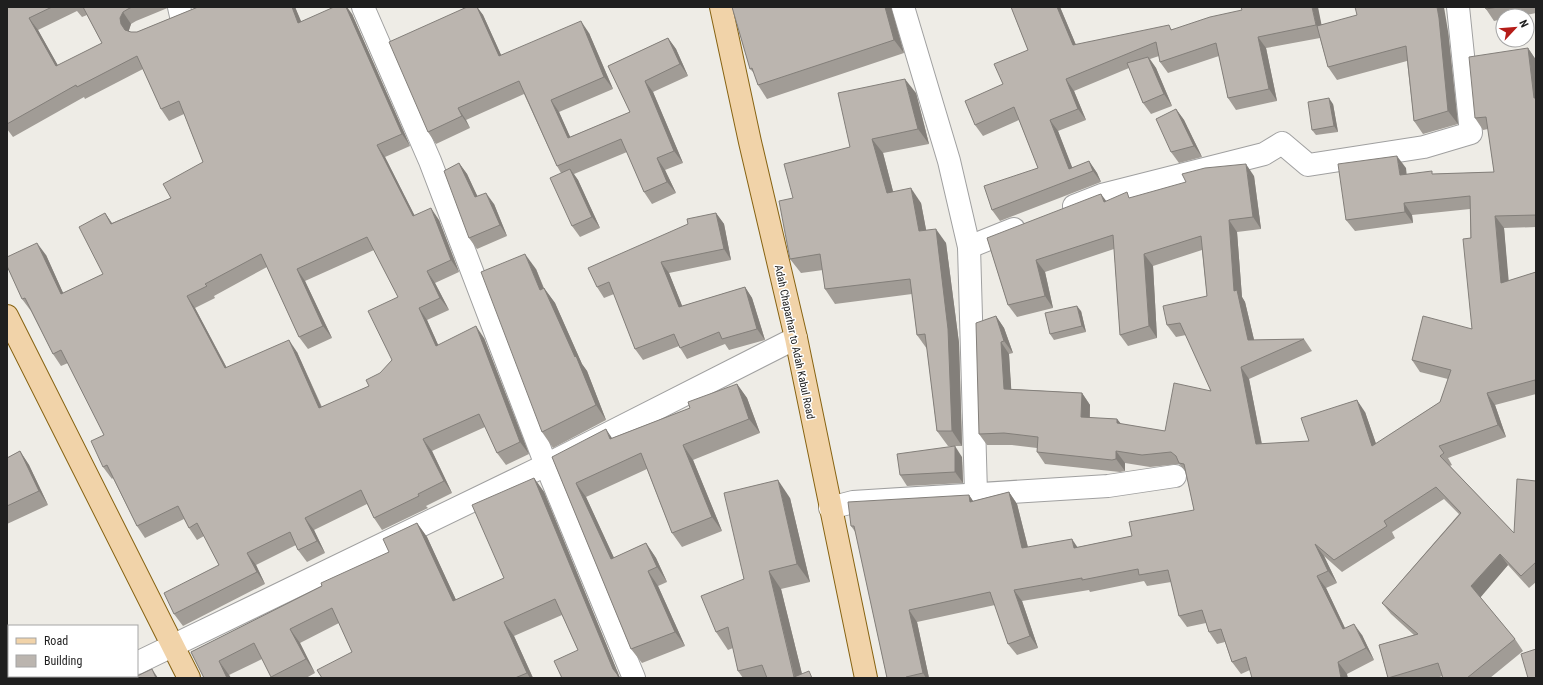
<svg xmlns="http://www.w3.org/2000/svg" width="1543" height="685" font-family="'Roboto Condensed',sans-serif">
  <rect width="100%" height="100%" fill="#eeece6"/>
  <g fill="none" stroke-linecap="round" stroke-linejoin="round">
    <defs>
      <g id="minor">
        <path d="M 179,7 L 181,16"/>
        <path d="M 363,7 L 430,161 L 546,465 L 634,678"/>
        <path d="M 903,7 L 949,161 L 969,247 L 976,493"/>
        <path d="M 1074,206 L 1102,195 L 1264,154 L 1282,143 L 1308,165 L 1424,147 L 1471,133 L 1458,7"/>
        <path d="M 969,247 L 1014,229"/>
        <path d="M 830,508 L 853,502 L 1108,486 L 1175,476"/>
        <path d="M 137,663 L 546,465 L 796,338"/>
        <path d="M 107,678 L 111,676"/>
      </g>
      <g id="major">
        <path d="M 721,7 L 750,142 L 796,338 L 866,678"/>
        <path d="M 7,316 L 189,678"/>
      </g>
    </defs>
    <use href="#minor" stroke="#a0a0a0" stroke-width="24"/>
    <use href="#major" stroke="#876312" stroke-width="24"/>
    <use href="#minor" stroke="#fff" stroke-width="22"/>
    <use href="#major" stroke="#f1d3a9" stroke-width="22"/>
  </g>
  <g fill="#a19c96" fill-rule="evenodd">
    <path d="M 7,7 L 170,7 L 136,21 L 131,24 L 129,30 L 129,32 L 137,32 L 198,7 L 295,7 L 301,22 L 352,14 L 410,146 L 385,157 L 414,215 L 439,220 L 459,272 L 435,283 L 449,310 L 427,320 L 438,345 L 484,338 L 529,454 L 506,465 L 497,453 L 485,427 L 432,451 L 452,493 L 426,506 L 428,508 L 382,530 L 374,518 L 367,504 L 314,530 L 325,553 L 307,562 L 298,550 L 296,545 L 256,565 L 265,584 L 183,626 L 174,614 L 219,565 L 204,536 L 197,540 L 189,528 L 184,519 L 145,538 L 137,526 L 113,478 L 112,479 L 103,467 L 104,435 L 68,363 L 61,366 L 53,354 L 31,311 L 22,299 L 46,255 L 63,293 L 103,274 L 105,213 L 112,223 L 171,198 L 203,162 L 184,114 L 169,121 L 161,109 L 143,69 L 85,99 L 84,97 L 13,137 L 7,129 ZM 77,11 L 82,17 L 87,15 L 102,43 L 58,66 L 38,30 ZM 374,250 L 398,297 L 392,360 L 369,386 L 322,407 L 297,352 L 227,368 L 195,308 L 215,298 L 214,296 L 267,267 L 299,337 L 308,349 L 332,338 L 305,281 Z"/>
    <path d="M 467,7 L 477,7 L 483,15 L 501,55 L 589,33 L 613,89 L 559,112 L 570,137 L 630,112 L 608,66 L 668,38 L 676,49 L 688,76 L 653,92 L 683,163 L 665,170 L 676,193 L 652,204 L 644,192 L 627,152 L 574,174 L 578,180 L 600,228 L 580,237 L 572,226 L 561,173 L 557,166 L 524,94 L 466,120 L 470,128 L 436,144 L 428,132 Z"/>
    <path d="M 732,7 L 891,7 L 904,53 L 767,99 L 758,85 L 754,73 L 750,69 Z"/>
    <path d="M 1011,7 L 1060,7 L 1076,45 L 1172,29 L 1321,24 L 1448,31 L 1458,124 L 1423,134 L 1414,121 L 1407,61 L 1337,80 L 1328,67 L 1320,38 L 1266,48 L 1277,101 L 1236,110 L 1228,98 L 1219,56 L 1168,73 L 1160,62 L 1159,56 L 1150,59 L 1156,68 L 1172,106 L 1151,114 L 1143,103 L 1129,68 L 1074,91 L 1086,120 L 1058,131 L 1072,168 L 1089,161 L 1097,173 L 1101,182 L 1000,221 L 992,210 L 1038,168 L 1019,120 L 983,136 L 975,125 L 1003,84 L 1028,50 Z"/>
    <path d="M 1485,7 L 1536,7 L 1536,13 L 1522,16 L 1503,16 L 1503,19 L 1494,21 L 1486,9 Z"/>
    <path d="M 1528,48 L 1536,60 L 1536,227 L 1504,228 L 1508,281 L 1536,272 L 1536,394 L 1495,405 L 1506,437 L 1448,458 L 1452,465 L 1450,466 L 1514,533 L 1536,481 L 1536,582 L 1529,588 L 1508,565 L 1480,597 L 1515,639 L 1523,651 L 1490,678 L 1443,678 L 1443,676 L 1436,678 L 1388,678 L 1379,645 L 1414,635 L 1391,614 L 1382,603 L 1459,514 L 1444,499 L 1392,532 L 1395,538 L 1342,572 L 1324,556 L 1337,583 L 1326,588 L 1345,628 L 1362,635 L 1374,660 L 1347,674 L 1250,670 L 1241,674 L 1232,662 L 1225,642 L 1217,644 L 1209,632 L 1206,623 L 1187,627 L 1179,616 L 1171,582 L 1147,586 L 1144,581 L 1090,592 L 1089,590 L 1022,601 L 1038,648 L 1017,655 L 1008,644 L 995,605 L 917,622 L 929,678 L 887,678 L 856,533 L 851,526 L 969,495 L 973,501 L 1009,492 L 1017,504 L 1028,547 L 1078,547 L 1132,536 L 1194,510 L 1186,472 L 1181,466 L 1179,464 L 1150,467 L 1125,463 L 1125,471 L 1120,472 L 1045,464 L 1037,452 L 1037,448 L 1012,445 L 987,445 L 979,434 L 996,316 L 1004,328 L 1013,353 L 1009,354 L 1011,389 L 1082,393 L 1090,405 L 1090,418 L 1117,419 L 1121,424 L 1165,431 L 1211,391 L 1186,335 L 1176,337 L 1167,325 L 1207,296 L 1202,250 L 1153,266 L 1157,338 L 1128,346 L 1120,335 L 1114,249 L 1045,272 L 1053,308 L 1017,317 L 1008,305 L 987,238 L 1106,201 L 1131,198 L 1254,176 L 1261,229 L 1237,232 L 1242,297 L 1245,302 L 1254,340 L 1304,339 L 1312,351 L 1249,379 L 1262,444 L 1309,441 L 1365,412 L 1376,444 L 1440,402 L 1448,379 L 1420,372 L 1412,360 L 1472,329 L 1470,209 L 1412,215 L 1413,223 L 1355,231 L 1346,220 L 1406,168 L 1406,174 L 1434,174 L 1494,172 L 1488,129 L 1483,130 L 1475,118 Z"/>
    <path d="M 916,93 L 929,144 L 883,153 L 893,191 L 921,203 L 926,230 L 946,243 L 959,343 L 962,446 L 948,446 L 937,431 L 927,349 L 917,335 L 912,294 L 835,304 L 825,289 L 823,270 L 801,273 L 790,259 L 793,198 Z"/>
    <path d="M 1333,104 L 1338,132 L 1316,135 L 1312,130 Z"/>
    <path d="M 1176,109 L 1184,120 L 1202,157 L 1179,163 L 1171,152 Z"/>
    <path d="M 459,163 L 467,174 L 477,196 L 494,204 L 507,236 L 477,249 L 469,238 Z"/>
    <path d="M 716,213 L 724,224 L 731,260 L 669,273 L 682,306 L 745,287 L 752,298 L 765,340 L 729,350 L 725,344 L 687,359 L 679,346 L 643,360 L 635,349 L 614,294 L 604,298 L 597,287 Z"/>
    <path d="M 536,269 L 544,288 L 555,303 L 582,364 L 587,371 L 606,420 L 553,448 L 542,432 Z"/>
    <path d="M 1081,311 L 1086,332 L 1054,340 L 1050,334 Z"/>
    <path d="M 737,384 L 747,398 L 760,433 L 693,460 L 722,531 L 682,547 L 672,533 L 647,469 L 586,497 L 614,558 L 646,543 L 656,558 L 667,582 L 658,586 L 685,646 L 642,663 L 631,649 L 552,457 L 612,438 L 690,408 Z"/>
    <path d="M 20,451 L 29,465 L 48,505 L 7,524 L 7,458 Z"/>
    <path d="M 962,457 L 963,483 L 907,486 L 900,475 Z"/>
    <path d="M 534,478 L 544,492 L 620,678 L 562,678 L 578,650 L 562,615 L 514,636 L 533,678 L 322,678 L 352,652 L 339,623 L 300,643 L 315,673 L 306,678 L 272,678 L 262,659 L 229,675 L 231,678 L 204,678 L 191,652 L 322,586 L 389,552 L 417,523 L 427,537 L 456,600 L 504,578 Z"/>
    <path d="M 790,498 L 810,582 L 781,589 L 802,674 L 814,678 L 743,678 L 738,671 L 733,648 L 728,650 L 716,632 L 744,579 Z"/>
    <path d="M 9,676 L 84,676 L 80,678 L 7,678 Z"/>
  </g>
  <g fill="#837f7a">
    <path d="M 292,7 L 295,7 L 307,35 L 298,23 Z"/>
    <path d="M 346,7 L 347,7 L 352,14 L 410,146 L 402,134 Z"/>
    <path d="M 477,7 L 483,15 L 507,68 L 499,56 Z"/>
    <path d="M 885,7 L 891,7 L 904,53 L 894,40 Z"/>
    <path d="M 1057,7 L 1060,7 L 1081,57 L 1073,45 Z"/>
    <path d="M 1312,7 L 1318,7 L 1324,37 L 1316,25 Z"/>
    <path d="M 1437,7 L 1444,7 L 1448,31 L 1458,124 L 1448,111 Z"/>
    <path d="M 123,12 L 131,24 L 129,30 L 129,36 L 121,24 L 120,18 Z"/>
    <path d="M 29,18 L 38,30 L 65,78 L 56,66 Z"/>
    <path d="M 581,21 L 589,33 L 613,89 L 604,77 Z"/>
    <path d="M 1258,37 L 1266,48 L 1277,101 L 1269,89 Z"/>
    <path d="M 668,38 L 676,49 L 688,76 L 680,64 Z"/>
    <path d="M 1528,48 L 1536,60 L 1536,101 L 1534,98 Z"/>
    <path d="M 1148,57 L 1156,68 L 1172,106 L 1164,94 Z"/>
    <path d="M 905,79 L 916,93 L 929,144 L 918,129 Z"/>
    <path d="M 1066,79 L 1074,91 L 1086,120 L 1078,109 Z"/>
    <path d="M 645,81 L 653,92 L 683,163 L 674,151 Z"/>
    <path d="M 1329,98 L 1333,104 L 1338,132 L 1334,126 Z"/>
    <path d="M 551,100 L 559,112 L 576,150 L 568,138 Z"/>
    <path d="M 458,108 L 466,120 L 470,128 L 462,116 Z"/>
    <path d="M 1176,109 L 1184,120 L 1202,157 L 1194,146 Z"/>
    <path d="M 1050,120 L 1058,131 L 1076,177 L 1069,169 Z"/>
    <path d="M 872,139 L 883,153 L 897,207 L 887,193 Z"/>
    <path d="M 377,145 L 385,157 L 421,228 L 413,216 Z"/>
    <path d="M 1397,156 L 1406,168 L 1408,187 L 1400,175 Z"/>
    <path d="M 657,158 L 665,170 L 676,193 L 667,182 Z"/>
    <path d="M 1089,161 L 1097,173 L 1101,182 L 1093,171 Z"/>
    <path d="M 459,163 L 467,174 L 483,208 L 475,197 Z"/>
    <path d="M 1246,164 L 1254,176 L 1261,229 L 1253,217 Z"/>
    <path d="M 570,169 L 578,180 L 600,228 L 592,217 Z"/>
    <path d="M 911,188 L 921,203 L 929,245 L 919,231 Z"/>
    <path d="M 486,193 L 494,204 L 507,236 L 500,225 Z"/>
    <path d="M 1101,194 L 1110,206 L 1104,202 Z"/>
    <path d="M 1404,203 L 1412,215 L 1413,223 L 1405,212 Z"/>
    <path d="M 431,208 L 439,220 L 459,272 L 451,260 Z"/>
    <path d="M 105,213 L 113,225 L 111,224 Z"/>
    <path d="M 716,213 L 724,224 L 731,260 L 724,249 Z"/>
    <path d="M 1495,216 L 1504,228 L 1510,295 L 1501,283 Z"/>
    <path d="M 1229,220 L 1237,232 L 1242,297 L 1245,302 L 1257,352 L 1248,340 L 1234,291 Z"/>
    <path d="M 936,229 L 946,243 L 959,343 L 962,446 L 952,431 Z"/>
    <path d="M 37,243 L 46,255 L 69,306 L 61,294 Z"/>
    <path d="M 525,254 L 536,269 L 550,305 L 540,290 Z"/>
    <path d="M 1144,254 L 1153,266 L 1157,338 L 1149,326 Z"/>
    <path d="M 1036,260 L 1045,272 L 1053,308 L 1045,296 Z"/>
    <path d="M 661,262 L 669,273 L 687,318 L 679,307 Z"/>
    <path d="M 297,269 L 305,281 L 332,338 L 323,326 Z"/>
    <path d="M 427,271 L 435,283 L 449,310 L 440,298 Z"/>
    <path d="M 745,287 L 752,298 L 765,340 L 757,329 Z"/>
    <path d="M 544,288 L 555,303 L 582,364 L 587,371 L 606,420 L 596,405 Z"/>
    <path d="M 187,296 L 195,308 L 233,380 L 225,368 Z"/>
    <path d="M 1077,306 L 1081,311 L 1086,332 L 1082,326 Z"/>
    <path d="M 419,308 L 427,320 L 444,358 L 436,346 Z"/>
    <path d="M 996,316 L 1004,328 L 1013,353 L 1004,341 Z"/>
    <path d="M 476,326 L 484,338 L 529,454 L 520,442 Z"/>
    <path d="M 289,340 L 297,352 L 327,420 L 319,408 Z"/>
    <path d="M 1001,342 L 1009,354 L 1012,401 L 1004,389 Z"/>
    <path d="M 1241,367 L 1249,379 L 1264,456 L 1256,444 Z"/>
    <path d="M 737,384 L 747,398 L 760,433 L 749,419 Z"/>
    <path d="M 1082,393 L 1090,405 L 1089,429 L 1081,417 Z"/>
    <path d="M 1487,393 L 1495,405 L 1506,437 L 1498,425 Z"/>
    <path d="M 1357,400 L 1365,412 L 1381,458 L 1372,446 Z"/>
    <path d="M 1117,419 L 1126,430 L 1117,423 Z"/>
    <path d="M 606,429 L 616,444 L 610,439 Z"/>
    <path d="M 423,439 L 432,451 L 452,493 L 444,481 Z"/>
    <path d="M 683,445 L 693,460 L 722,531 L 712,517 Z"/>
    <path d="M 955,446 L 962,457 L 963,483 L 955,472 Z"/>
    <path d="M 20,451 L 29,465 L 48,505 L 39,491 Z"/>
    <path d="M 1116,451 L 1125,463 L 1125,471 L 1116,459 Z"/>
    <path d="M 534,478 L 544,492 L 620,678 L 619,678 L 613,669 Z"/>
    <path d="M 778,480 L 790,498 L 810,582 L 797,564 Z"/>
    <path d="M 576,483 L 586,497 L 621,573 L 611,559 Z"/>
    <path d="M 1009,492 L 1017,504 L 1031,560 L 1022,548 Z"/>
    <path d="M 969,495 L 977,507 L 970,502 Z"/>
    <path d="M 305,518 L 314,530 L 325,553 L 317,541 Z"/>
    <path d="M 417,523 L 427,537 L 463,615 L 453,601 Z"/>
    <path d="M 1072,539 L 1080,551 L 1074,548 Z"/>
    <path d="M 646,543 L 656,558 L 667,582 L 657,567 Z"/>
    <path d="M 1315,544 L 1324,556 L 1337,583 L 1328,571 Z"/>
    <path d="M 247,553 L 256,565 L 265,584 L 257,572 Z"/>
    <path d="M 1500,554 L 1508,565 L 1480,598 L 1471,586 Z"/>
    <path d="M 648,571 L 658,586 L 685,646 L 675,632 Z"/>
    <path d="M 769,571 L 781,589 L 803,678 L 795,678 Z"/>
    <path d="M 1317,576 L 1326,588 L 1351,641 L 1343,629 Z"/>
    <path d="M 1014,590 L 1022,601 L 1038,648 L 1030,636 Z"/>
    <path d="M 909,610 L 917,622 L 929,678 L 926,678 L 923,673 Z"/>
    <path d="M 504,622 L 514,636 L 533,678 L 530,678 L 527,673 Z"/>
    <path d="M 1354,624 L 1362,635 L 1374,660 L 1366,648 Z"/>
    <path d="M 290,629 L 300,643 L 315,673 L 306,659 Z"/>
    <path d="M 219,661 L 229,675 L 231,678 L 227,678 Z"/>
    <path d="M 1338,662 L 1347,674 L 1348,678 L 1341,678 Z"/>
    <path d="M 152,669 L 158,678 L 156,678 Z"/>
  </g>
  <g fill="#bbb5af" stroke="#837f7a" fill-rule="evenodd">
    <path d="M 7,7 L 52,7 L 29,18 L 56,66 L 102,43 L 83,7 L 132,7 L 128,9 L 123,12 L 120,18 L 121,24 L 125,30 L 131,32 L 137,32 L 198,7 L 292,7 L 298,23 L 334,7 L 346,7 L 402,134 L 377,145 L 413,216 L 431,208 L 451,260 L 427,271 L 440,298 L 419,308 L 436,346 L 476,326 L 520,442 L 497,453 L 479,414 L 423,439 L 444,481 L 418,494 L 419,496 L 374,518 L 361,490 L 305,518 L 317,541 L 298,550 L 290,532 L 247,553 L 257,572 L 174,614 L 164,593 L 219,565 L 197,523 L 189,528 L 178,506 L 137,526 L 107,465 L 103,467 L 91,441 L 104,435 L 61,350 L 53,354 L 25,298 L 22,299 L 7,266 L 7,257 L 37,243 L 61,294 L 103,274 L 79,227 L 105,213 L 111,224 L 171,198 L 163,184 L 203,162 L 179,101 L 161,109 L 137,56 L 77,87 L 76,85 L 7,124 ZM 367,237 L 398,297 L 368,311 L 392,360 L 380,373 L 366,380 L 369,386 L 319,408 L 289,340 L 225,368 L 187,296 L 207,286 L 205,284 L 261,254 L 299,337 L 323,326 L 297,269 Z"/>
    <path d="M 467,7 L 477,7 L 499,56 L 581,21 L 604,77 L 551,100 L 568,138 L 630,112 L 608,66 L 668,38 L 680,64 L 645,81 L 674,151 L 657,158 L 667,182 L 644,192 L 621,139 L 557,166 L 519,81 L 458,108 L 462,116 L 428,132 L 389,42 Z"/>
    <path d="M 732,7 L 885,7 L 894,40 L 758,85 L 752,68 L 750,69 Z"/>
    <path d="M 1011,7 L 1057,7 L 1073,45 L 1169,25 L 1171,30 L 1210,17 L 1242,10 L 1241,7 L 1312,7 L 1316,25 L 1258,37 L 1269,89 L 1228,98 L 1216,43 L 1160,62 L 1156,42 L 1066,79 L 1078,109 L 1050,120 L 1069,169 L 1089,161 L 1093,171 L 992,210 L 984,186 L 1038,168 L 1014,107 L 975,125 L 965,101 L 1003,84 L 994,64 L 1028,50 Z"/>
    <path d="M 1355,7 L 1437,7 L 1439,18 L 1448,111 L 1414,121 L 1406,46 L 1328,67 L 1317,26 L 1357,15 Z"/>
    <path d="M 1485,7 L 1498,7 L 1486,9 Z"/>
    <path d="M 1528,48 L 1534,98 L 1536,98 L 1536,215 L 1495,216 L 1501,283 L 1536,272 L 1536,385 L 1535,380 L 1487,393 L 1498,425 L 1439,446 L 1444,453 L 1440,456 L 1514,533 L 1517,479 L 1536,481 L 1536,562 L 1521,576 L 1500,554 L 1471,586 L 1515,639 L 1467,678 L 1443,678 L 1438,663 L 1388,678 L 1379,645 L 1418,634 L 1382,603 L 1461,513 L 1436,487 L 1384,521 L 1387,526 L 1334,560 L 1315,544 L 1328,571 L 1317,576 L 1343,629 L 1354,624 L 1366,648 L 1338,662 L 1341,678 L 1252,678 L 1246,657 L 1232,662 L 1221,629 L 1209,632 L 1202,610 L 1179,616 L 1168,570 L 1139,575 L 1138,569 L 1082,580 L 1082,578 L 1014,590 L 1030,636 L 1008,644 L 990,592 L 909,610 L 923,673 L 906,677 L 907,678 L 887,678 L 854,526 L 851,526 L 848,502 L 969,495 L 970,502 L 1009,492 L 1022,548 L 1072,539 L 1074,548 L 1132,536 L 1129,522 L 1194,510 L 1184,464 L 1179,463 L 1176,456 L 1171,452 L 1142,455 L 1116,451 L 1116,459 L 1112,460 L 1037,452 L 1038,437 L 1004,433 L 979,434 L 976,323 L 996,316 L 1004,341 L 1001,342 L 1004,389 L 1082,393 L 1081,417 L 1117,419 L 1117,423 L 1165,431 L 1174,383 L 1211,391 L 1180,323 L 1167,325 L 1163,306 L 1207,296 L 1201,236 L 1144,254 L 1149,326 L 1120,335 L 1113,235 L 1036,260 L 1045,296 L 1008,305 L 987,238 L 1098,195 L 1101,194 L 1104,202 L 1127,192 L 1129,198 L 1186,182 L 1182,174 L 1205,168 L 1246,164 L 1253,217 L 1229,220 L 1234,291 L 1237,290 L 1248,340 L 1304,339 L 1241,367 L 1256,444 L 1309,441 L 1301,418 L 1357,400 L 1372,446 L 1440,402 L 1451,370 L 1412,360 L 1423,316 L 1472,329 L 1463,239 L 1471,238 L 1470,196 L 1404,203 L 1405,212 L 1346,220 L 1338,164 L 1397,156 L 1400,175 L 1432,171 L 1432,174 L 1494,172 L 1486,117 L 1475,118 L 1469,57 Z"/>
    <path d="M 1148,57 L 1164,94 L 1143,103 L 1127,63 Z"/>
    <path d="M 905,79 L 918,129 L 872,139 L 887,193 L 911,188 L 919,231 L 936,229 L 948,329 L 952,431 L 937,431 L 925,334 L 917,335 L 910,279 L 825,289 L 820,254 L 790,259 L 779,201 L 793,198 L 784,164 L 850,147 L 838,93 Z"/>
    <path d="M 1329,98 L 1334,126 L 1312,130 L 1308,102 Z"/>
    <path d="M 1176,109 L 1194,146 L 1171,152 L 1156,119 Z"/>
    <path d="M 459,163 L 475,197 L 486,193 L 500,225 L 469,238 L 444,171 Z"/>
    <path d="M 570,169 L 592,217 L 572,226 L 550,178 Z"/>
    <path d="M 716,213 L 724,249 L 661,262 L 679,307 L 745,287 L 757,329 L 722,339 L 719,332 L 680,348 L 674,334 L 635,349 L 609,282 L 597,287 L 588,268 L 688,224 L 687,219 Z"/>
    <path d="M 525,254 L 540,290 L 544,288 L 575,357 L 576,356 L 596,405 L 542,432 L 481,272 Z"/>
    <path d="M 1077,306 L 1082,326 L 1050,334 L 1045,313 Z"/>
    <path d="M 737,384 L 749,419 L 683,445 L 712,517 L 672,533 L 641,453 L 576,483 L 611,559 L 646,543 L 657,567 L 648,571 L 675,632 L 631,649 L 552,457 L 606,429 L 610,439 L 690,408 L 688,402 Z"/>
    <path d="M 955,446 L 955,472 L 900,475 L 897,454 Z"/>
    <path d="M 20,451 L 39,491 L 7,506 L 7,458 Z"/>
    <path d="M 534,478 L 613,669 L 617,674 L 619,678 L 562,678 L 554,661 L 578,650 L 555,599 L 504,622 L 527,673 L 515,678 L 322,678 L 317,670 L 352,652 L 332,608 L 290,629 L 306,659 L 271,677 L 254,643 L 219,661 L 227,678 L 204,678 L 191,652 L 322,586 L 321,583 L 389,552 L 383,539 L 417,523 L 453,601 L 504,578 L 472,505 Z"/>
    <path d="M 778,480 L 797,564 L 769,571 L 794,677 L 809,671 L 812,678 L 767,678 L 762,665 L 738,671 L 728,627 L 716,632 L 701,596 L 744,579 L 724,493 Z"/>
    <path d="M 1536,649 L 1536,678 L 1528,678 L 1521,654 Z"/>
    <path d="M 9,657 L 9,676 L 40,676 L 36,678 L 7,678 L 7,658 Z"/>
    <path d="M 152,669 L 156,678 L 133,678 Z"/>
  </g>
  <g text-anchor="middle" stroke-width="3" stroke-linejoin="round" paint-order="stroke">
    <g font-size="11" fill="#1f1f1f" stroke="#fff">
      <text transform="translate(795 342) rotate(78)" y="4">Adah Chaparhar to Adah Kabul Road</text>
    </g>
  </g>
  <rect width="1543" height="685" fill="none" stroke="#1f1f1f" stroke-width="16"/>
  <rect x="8" y="625" width="130" height="52" fill="#ffffff" stroke="#a5a5a5"/>
  <rect x="16" y="638" width="20" height="6" fill="#f1d3a9" stroke="#a5a5a5"/>
  <text x="44" y="645" font-size="12" fill="#1f1f1f">Road</text>
  <rect x="16" y="655" width="20" height="12" fill="#bbb5af" stroke="#a5a5a5"/>
  <text x="44" y="665" font-size="12" fill="#1f1f1f">Building</text>
  <g transform="translate(1515 28) rotate(64)"><circle r="19" fill="#ffffff" stroke="#a5a5a5"/>
  <path d="M0-3L7 15L0 10L-7 15Z" fill="#b51c18"/>
  <text y="-6" font-size="11" font-weight="bold" text-anchor="middle" fill="#1f1f1f">N</text>
  </g>
</svg>
